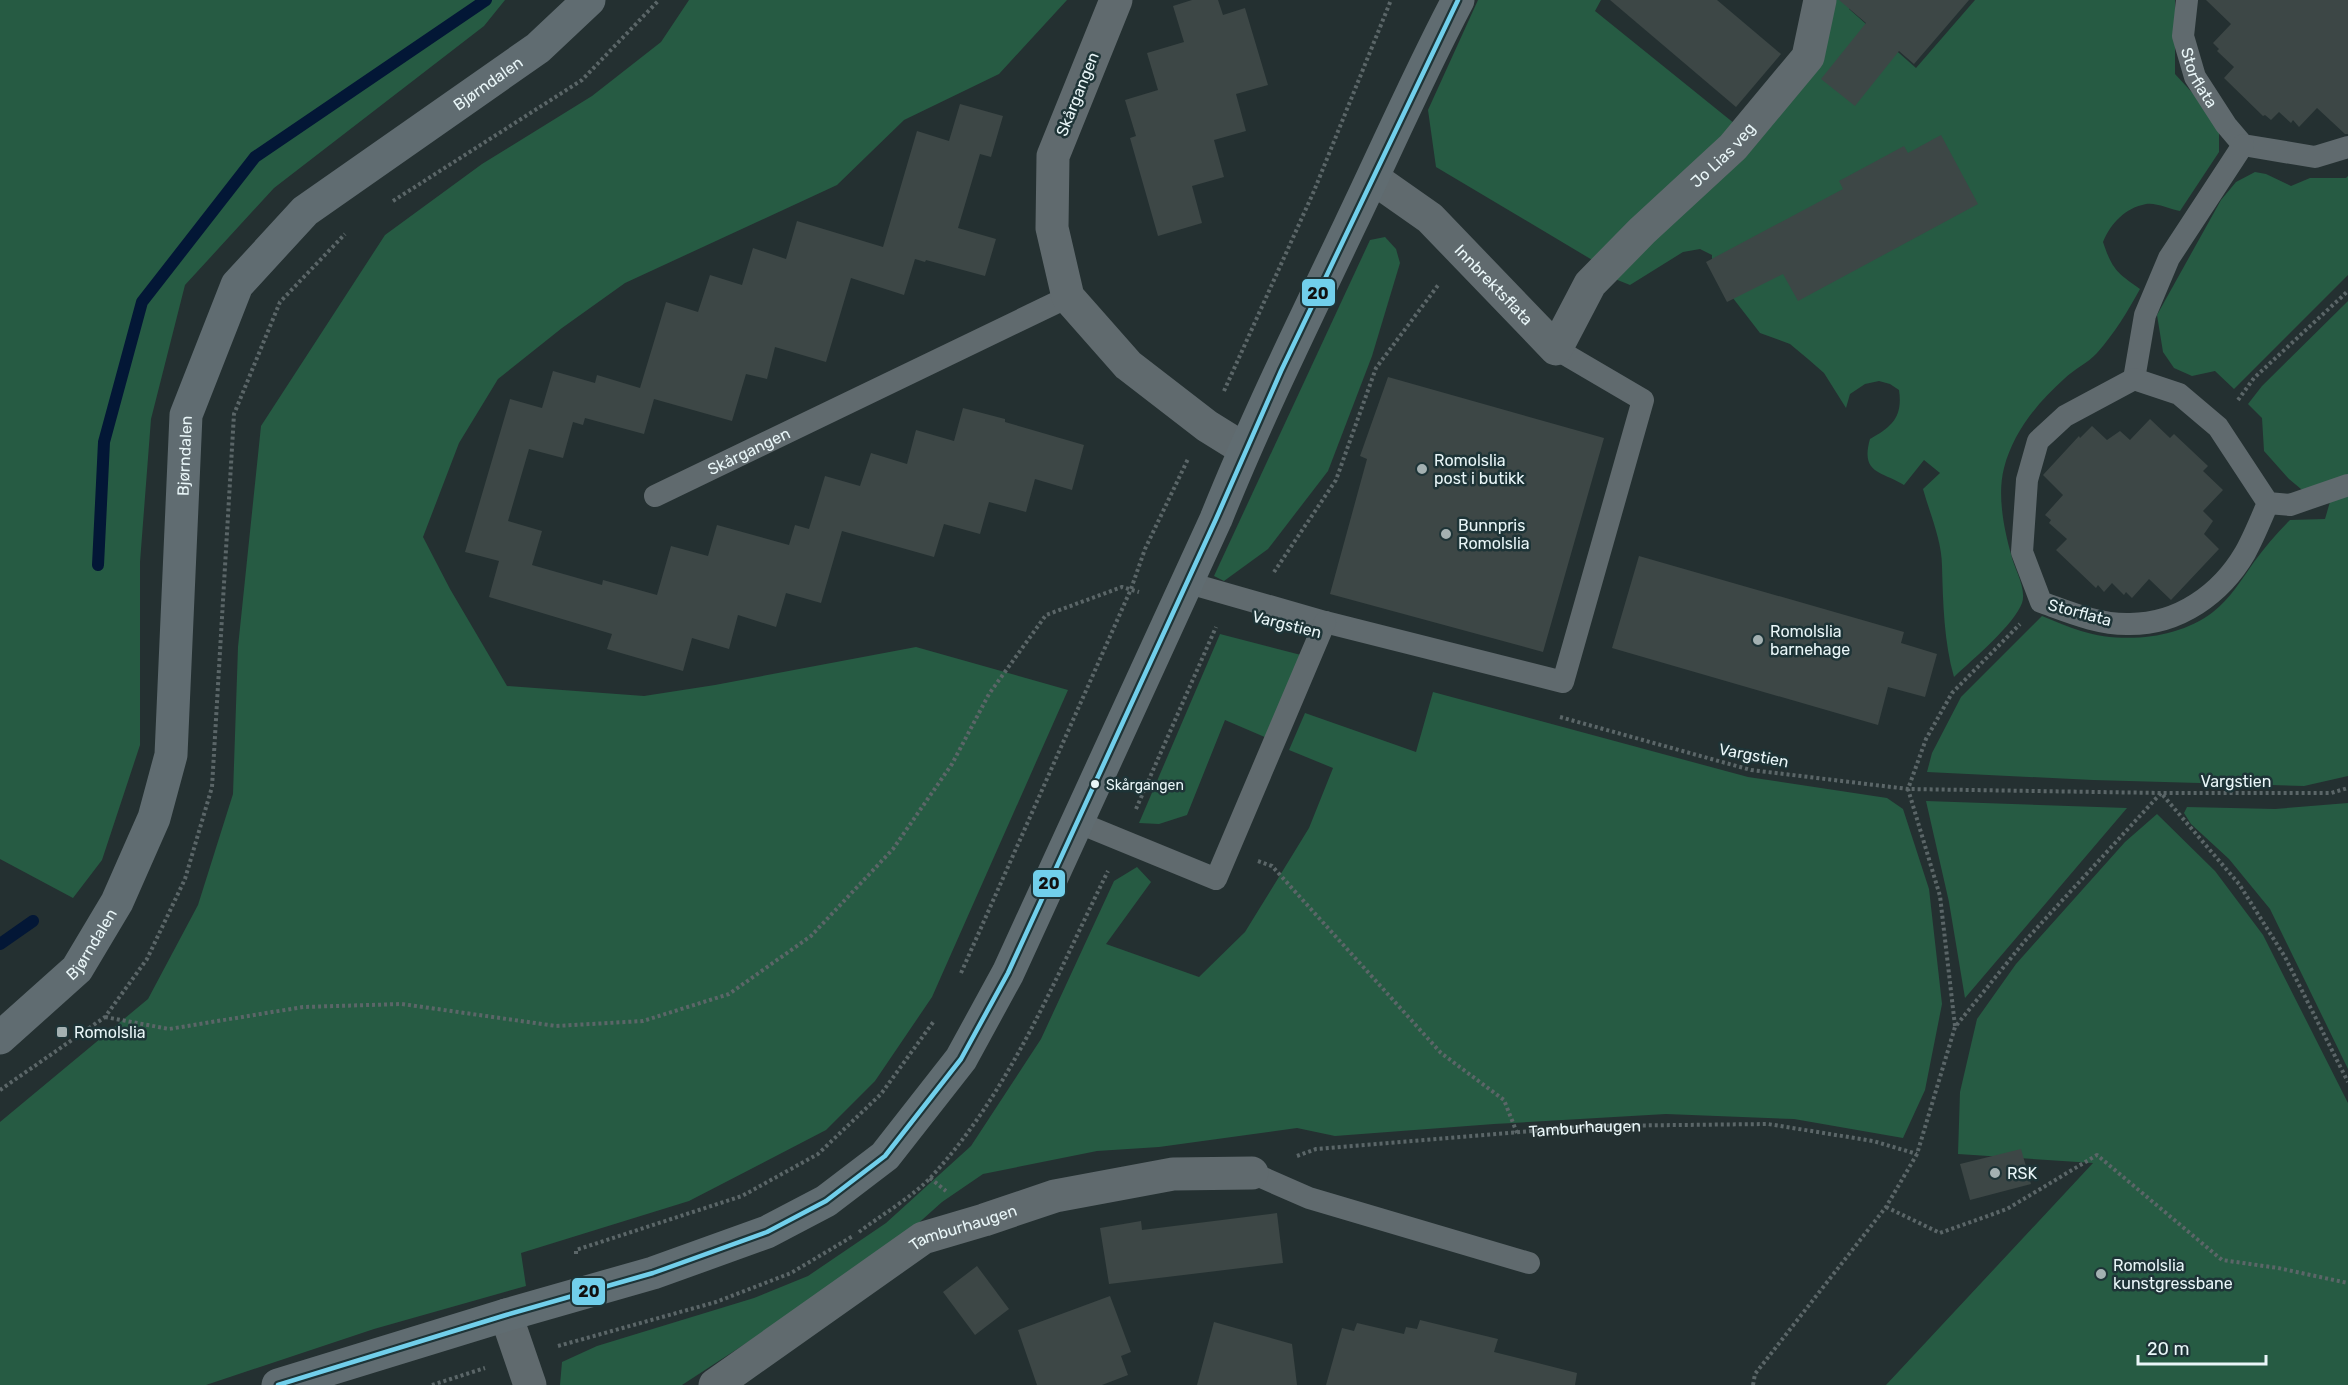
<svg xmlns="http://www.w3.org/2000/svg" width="2348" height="1385" font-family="Rubik,sans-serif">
  <rect width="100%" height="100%" fill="#243031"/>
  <g fill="#265b43">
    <path d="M 0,0 L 505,0 L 484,26 L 274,188 L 185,285 L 151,419 L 140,562 L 140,745 L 102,860 L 73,898 L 0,859 Z"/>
    <path d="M 689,0 L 1067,0 L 999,74 L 904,120 L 837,185 L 625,283 L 562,328 L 498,379 L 459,443 L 423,537 L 450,589 L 507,686 L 644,696 L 715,685 L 916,647 L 1068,690 L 932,997 L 875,1081 L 826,1130 L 689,1201 L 521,1253 L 526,1286 L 374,1329 L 206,1385 L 0,1385 L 0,1122 L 148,999 L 198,905 L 233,794 L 238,647 L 261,426 L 385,235 L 482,164 L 592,96 L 661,42 Z"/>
    <path d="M 1478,0 L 1601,0 L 1595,11 L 1735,124 L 1599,264 L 1436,167 L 1428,110 Z"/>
    <path d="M 1836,0 L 1855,0 L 1849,9 L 1916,68 L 1975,0 L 2175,0 L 2175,74 L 2210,112 L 2219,129 L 2219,152 L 2180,211 C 2170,209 2155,202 2146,204 C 2125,208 2111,223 2103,242 C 2112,269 2117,273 2140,289 C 2128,311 2114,334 2097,353 C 2088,363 2074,369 2064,379 C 2037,403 2013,433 2004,468 C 1997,495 2004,529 2011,554 C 2014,568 2027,589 2022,603 C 2014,625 1972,660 1954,677 C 1944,642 1943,603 1942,566 C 1942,541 1930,514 1923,489 L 1940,473 L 1924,460 L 1904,485 C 1882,471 1860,474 1870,439 C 1892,427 1903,417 1899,390 L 1890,384 L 1879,381 L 1865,384 L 1850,394 L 1846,408 L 1824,373 L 1808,359 L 1790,344 L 1760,333 L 1712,271 L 1712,255 L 1700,249 L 1683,252 L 1630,285 L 1610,277 Z"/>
    <path d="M 2255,172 L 2266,174 L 2291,186 L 2310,178 L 2346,178 L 2348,176 L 2348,275 L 2234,389 L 2215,371 L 2192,376 L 2174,368 L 2163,352 L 2157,315 L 2221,200 L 2236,182 Z"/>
    <path d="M 1385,237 L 1396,249 L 1400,263 L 1372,356 L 1328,471 L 1268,549 L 1224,581 L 1214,576 L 1370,240 Z"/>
    <path d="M 2348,301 L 2348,776 L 2304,786 L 2093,780 L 1927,772 L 1932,753 L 1961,697 L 2042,616 C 2055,621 2068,627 2081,631 C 2123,644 2178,639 2213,612 C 2230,599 2242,579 2254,562 C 2265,547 2277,533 2290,520 L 2325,519 L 2334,488 L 2307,494 L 2289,479 L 2264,451 L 2262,418 L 2248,404 L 2262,386 Z"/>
    <path d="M 1220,634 L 1301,655 L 1267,738 L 1225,720 L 1187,815 L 1159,824 L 1139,823 Z"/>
    <path d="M 1433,692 L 1748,777 L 1887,798 L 1903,809 L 1929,889 L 1942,1004 L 1925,1090 L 1903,1138 L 1794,1119 L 1666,1114 L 1494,1124 L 1335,1136 L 1297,1128 L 1159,1147 L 1097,1151 L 983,1174 L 942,1202 L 913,1228 L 849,1276 L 682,1385 L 560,1385 L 562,1362 L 597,1346 L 754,1298 L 808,1276 L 886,1223 L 971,1146 L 1041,1039 L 1114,881 L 1137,867 L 1151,882 L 1106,944 L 1199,977 L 1245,932 L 1309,828 L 1333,768 L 1289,750 L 1305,713 L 1416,752 Z"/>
    <path d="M 1926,801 L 2127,808 L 1965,998 L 1949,902 Z"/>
    <path d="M 2348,803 L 2348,1069 L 2270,909 L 2229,859 L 2191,824 L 2184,813 L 2187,807 L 2275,809 Z"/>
    <path d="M 2157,814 L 2215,871 L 2263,935 L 2348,1103 L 2348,1385 L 1886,1385 L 2093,1163 L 1958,1154 L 1960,1092 L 1977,1019 L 2016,964 L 2125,842 Z"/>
  </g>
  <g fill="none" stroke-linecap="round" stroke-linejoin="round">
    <g stroke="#031736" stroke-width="12">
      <path d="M 98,565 L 104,442 L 142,302 L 255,157 L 486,0"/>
      <path d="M 0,944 L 33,921"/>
    </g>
  </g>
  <g fill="#3d4746">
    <path d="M 1192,0 L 1218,0 L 1223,15 L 1245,8 L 1268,85 L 1236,94 L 1246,131 L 1214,140 L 1224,177 L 1192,186 L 1202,223 L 1158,236 L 1130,138 L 1136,136 L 1125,100 L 1158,90 L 1147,53 L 1184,42 L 1173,6 Z"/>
    <path d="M 1610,0 L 1717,0 L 1781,54 L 1736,107 Z"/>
    <path d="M 1839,0 L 1969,0 L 1914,64 L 1899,51 L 1855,106 L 1821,79 L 1866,23 Z"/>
    <path d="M 2206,0 L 2348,0 L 2348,134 L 2345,134 L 2317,108 L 2299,127 L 2293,120 L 2291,123 L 2279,112 L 2271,120 L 2265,115 L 2263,116 L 2224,78 L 2234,67 L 2217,51 L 2219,49 L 2213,43 L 2231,24 Z"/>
    <path d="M 960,104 L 1003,116 L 991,157 L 980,154 L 958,228 L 996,239 L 985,276 L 926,260 L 925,262 L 915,259 L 904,295 L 851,278 L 826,362 L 775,347 L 767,379 L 746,374 L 732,421 L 654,399 L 644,434 L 585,418 L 583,425 L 573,422 L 563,458 L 529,449 L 508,521 L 542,531 L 532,565 L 602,585 L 603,580 L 657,595 L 671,546 L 708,556 L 717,525 L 789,545 L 795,525 L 809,529 L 825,476 L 860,486 L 871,453 L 907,464 L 916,430 L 954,441 L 963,408 L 1005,419 L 1005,422 L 1084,445 L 1072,490 L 1035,479 L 1026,512 L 989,502 L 980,534 L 944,524 L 934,557 L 842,531 L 821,603 L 786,593 L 776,627 L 738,615 L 729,649 L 692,638 L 683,671 L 607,649 L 612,634 L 489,597 L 499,561 L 465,552 L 510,399 L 542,408 L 553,371 L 595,383 L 597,375 L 640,388 L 666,302 L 698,312 L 710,275 L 742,285 L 753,248 L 786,259 L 797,221 L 883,247 L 917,131 L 949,141 Z"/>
    <path d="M 1941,135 L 1978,204 L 1798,301 L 1783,274 L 1727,302 L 1706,262 L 1843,189 L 1839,181 L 1904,146 L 1908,153 Z"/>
    <path d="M 1388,377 L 1604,438 L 1543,652 L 1330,594 L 1367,459 L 1360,456 Z"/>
    <path d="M 2150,419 L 2170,438 L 2174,434 L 2208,466 L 2203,471 L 2223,490 L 2203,511 L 2213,521 L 2204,534 L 2219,549 L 2171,600 L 2149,579 L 2132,598 L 2126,592 L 2124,595 L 2112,583 L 2104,592 L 2098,585 L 2096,588 L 2056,550 L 2067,539 L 2049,523 L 2051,520 L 2045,515 L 2063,495 L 2043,475 L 2079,436 L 2080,438 L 2092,426 L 2107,440 L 2120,431 L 2130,440 Z"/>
    <path d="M 1639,556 L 1904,632 L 1901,643 L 1937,654 L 1925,697 L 1888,687 L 1878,725 L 1612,648 Z"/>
    <path d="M 2021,1149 L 2031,1184 L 1970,1200 L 1960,1164 Z"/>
    <path d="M 1277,1213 L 1283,1263 L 1109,1284 L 1100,1228 L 1141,1221 L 1142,1230 Z"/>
    <path d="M 977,1266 L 1009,1309 L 975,1335 L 943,1292 Z"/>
    <path d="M 1110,1296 L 1131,1352 L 1121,1356 L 1128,1375 L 1102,1385 L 1037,1385 L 1018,1330 Z"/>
    <path d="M 1420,1320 L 1498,1339 L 1494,1352 L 1577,1373 L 1575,1385 L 1326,1385 L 1342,1328 L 1354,1331 L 1357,1323 L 1404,1334 L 1406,1327 L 1417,1329 Z"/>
    <path d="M 1214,1322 L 1292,1344 L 1297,1385 L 1197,1385 Z"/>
  </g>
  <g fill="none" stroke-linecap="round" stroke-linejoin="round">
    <g stroke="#5b6668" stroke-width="4" stroke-dasharray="3 3" stroke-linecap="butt">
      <path d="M 393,201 L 582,80 L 659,0"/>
      <path d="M 1224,391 L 1314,191 L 1391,0"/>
      <path d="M 2238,400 L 2254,378 L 2348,291"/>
      <path d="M 1274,572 L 1336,480 L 1376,368 L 1439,284"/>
      <path d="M 1560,717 L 1751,770 L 1908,789 L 2161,793 L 2331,793 L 2348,788"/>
      <path d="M 1136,809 L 1216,627"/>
      <path d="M 1258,861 L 1272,866 L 1441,1053 L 1504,1100 L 1517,1133"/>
      <path d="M 961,973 L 1131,589 L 1145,549 L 1188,459"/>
      <path d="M 105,1017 L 169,1029 L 303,1007 L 402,1004 L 556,1026 L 643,1021 L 729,994 L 811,936 L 893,849 L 952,764 L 989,694 L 1046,615 L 1122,587 L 1139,592"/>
      <path d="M 1955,1026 L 1940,896 L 1908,789 L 1926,739 L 1952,693 L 2020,624"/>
      <path d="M 0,1090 L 105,1017 L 147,959 L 185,879 L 212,787 L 234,414 L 280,302 L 345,234"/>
      <path id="s1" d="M 1297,1156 L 1316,1149 L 1592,1126 L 1768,1124 L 1873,1141 L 1917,1154"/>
      <path d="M 930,1178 L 946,1191"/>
      <path d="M 1886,1207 L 1940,1233 L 2007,1209 L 2097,1155 L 2222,1260 L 2278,1268 L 2348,1283"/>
      <path d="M 859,1232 C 880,1216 915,1195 932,1176 C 1012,1089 1056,976 1108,871"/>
      <path d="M 576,1254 L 576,1250 L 742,1196 L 818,1154 L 881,1094 L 934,1021"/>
      <path d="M 558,1346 L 716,1302 L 791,1273 L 853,1236"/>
      <path d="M 432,1385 L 485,1368"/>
      <path d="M 1753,1385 L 1755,1374 L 1886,1207 L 1917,1154 L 1955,1027 L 2024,942 L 2161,793 L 2239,884 L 2285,957 L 2348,1082"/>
    </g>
    <g stroke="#606a6e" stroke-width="22">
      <path id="s2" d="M 2187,0 L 2183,36 L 2195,77 L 2226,125 L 2243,145 L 2315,157 L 2348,147"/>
      <path d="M 2134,379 L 2145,315 L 2169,258 L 2243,145"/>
      <path id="s3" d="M 655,496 L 1068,297"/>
      <path d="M 2268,503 C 2261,519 2254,537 2245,553 C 2221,594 2179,624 2130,624 C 2099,625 2069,612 2041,602 L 2022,552 L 2027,480 L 2038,441 L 2065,416 L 2134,379 L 2179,394 L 2218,427 L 2268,503 L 2290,505 L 2348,485"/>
      <path d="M 1185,582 L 1325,622 L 1563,682 L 1643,400 L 1556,349"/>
      <path d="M 1077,822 L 1216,879 L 1325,622"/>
      <path d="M 1252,1173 L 1309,1198 L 1529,1263"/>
    </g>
    <g stroke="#606a6e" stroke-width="33">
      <path d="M 1116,0 L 1053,156 L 1052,228 L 1068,297 L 1128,365 L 1207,426 L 1244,449"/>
      <path id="s4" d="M 1373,178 L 1430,218 L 1556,349 L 1590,284 L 1642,231 L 1733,147 L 1808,57 L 1820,0"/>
      <path d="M 506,1315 L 530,1385"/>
      <path id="s5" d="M 715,1385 L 923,1238 L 984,1220 L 1055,1196 L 1173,1174 L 1252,1173"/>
    </g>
    <g stroke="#606c71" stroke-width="33">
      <path id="s6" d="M 0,1038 L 77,969 L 117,902 L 154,818 L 171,755 L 186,415 L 237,285 L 305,211 L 538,48 L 589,0"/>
      <path d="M 278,1385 L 506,1315 L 653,1273 L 767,1232 L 826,1201 L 885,1156 L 961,1059 L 1008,973 L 1216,519 C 1256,419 1304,322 1350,225 C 1386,150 1419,74 1458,0"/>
    </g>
    <defs>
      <path id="bus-1" d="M 278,1385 L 506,1315 L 653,1273 L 767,1232 L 826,1201 L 885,1156 L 961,1059 L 1008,973 L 1216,519 L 1281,371 L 1458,0"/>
    </defs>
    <use href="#bus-1" stroke="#1e3437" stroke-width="9"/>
    <use href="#bus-1" stroke="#71cfeb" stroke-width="4.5"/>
  </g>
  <g fill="#a4b1b2" stroke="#1e3437" stroke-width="2">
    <circle cx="1422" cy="469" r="6"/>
    <circle cx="1446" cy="534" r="6"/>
    <circle cx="1758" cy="640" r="6"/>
    <rect x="56" y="1026" width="12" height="12" rx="3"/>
    <circle cx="1995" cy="1173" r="6"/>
    <circle cx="2101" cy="1274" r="6"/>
  </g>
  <circle fill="#e9f6f8" stroke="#1e3437" stroke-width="2" cx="1095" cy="784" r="5"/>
  <g text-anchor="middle" stroke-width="5" stroke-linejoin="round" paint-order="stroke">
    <g font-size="14" fill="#e9f6f8" stroke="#1e3437" text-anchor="start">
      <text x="1106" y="790">Skårgangen</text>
    </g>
    <g font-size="16" fill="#e9f6f8" stroke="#1e3437">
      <text dy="6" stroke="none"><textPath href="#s2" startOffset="81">Storflata</textPath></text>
      <text dy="6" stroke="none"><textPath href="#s6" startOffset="1142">Bjørndalen</textPath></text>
      <text transform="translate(1077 94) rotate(-68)" y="6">Skårgangen</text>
      <text dy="6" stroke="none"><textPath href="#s4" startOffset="510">Jo Lias veg</textPath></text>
      <text dy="6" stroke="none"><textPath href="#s4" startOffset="162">Innbrektsflata</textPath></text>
      <text dy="6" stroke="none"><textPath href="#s3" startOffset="104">Skårgangen</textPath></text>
      <text dy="6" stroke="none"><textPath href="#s6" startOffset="638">Bjørndalen</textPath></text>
      <text transform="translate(2080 612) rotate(15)" y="6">Storflata</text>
      <text transform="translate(1287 624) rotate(14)" y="6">Vargstien</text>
      <text transform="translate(1754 755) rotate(11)" y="6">Vargstien</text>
      <text x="2236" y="787">Vargstien</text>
      <text dy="6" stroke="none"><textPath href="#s6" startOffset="132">Bjørndalen</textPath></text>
      <text dy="6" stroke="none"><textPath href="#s1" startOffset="290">Tamburhaugen</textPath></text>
      <text dy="6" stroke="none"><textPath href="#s5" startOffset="296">Tamburhaugen</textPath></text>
    </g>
    <g font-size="16" fill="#e9f6f8" stroke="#1e3437" text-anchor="start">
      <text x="1434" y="466">Romolslia<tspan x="1434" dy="18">post i butikk</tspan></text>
      <text x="1458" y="531">Bunnpris<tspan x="1458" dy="18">Romolslia</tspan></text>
      <text x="1770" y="637">Romolslia<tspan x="1770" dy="18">barnehage</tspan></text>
      <text x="74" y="1038">Romolslia</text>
      <text x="2007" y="1179">RSK</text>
      <text x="2113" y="1271">Romolslia<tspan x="2113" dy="18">kunstgressbane</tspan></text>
    </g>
  </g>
  <g stroke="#1e3437" stroke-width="2">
    <rect x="1301" y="278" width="35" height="29" rx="6" fill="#71cfeb"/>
    <rect x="1032" y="869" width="34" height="29" rx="6" fill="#71cfeb"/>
    <rect x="571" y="1277" width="35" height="29" rx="6" fill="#71cfeb"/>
  </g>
  <g font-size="16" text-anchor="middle" font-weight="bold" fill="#111">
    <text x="1318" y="299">20</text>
    <text x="1049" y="889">20</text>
    <text x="589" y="1297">20</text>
  </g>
  <path d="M2138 1355v9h128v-9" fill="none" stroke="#e9f6f8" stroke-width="3"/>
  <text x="2147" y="1355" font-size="18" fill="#e9f6f8" stroke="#1e3437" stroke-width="4.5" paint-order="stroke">20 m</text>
</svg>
